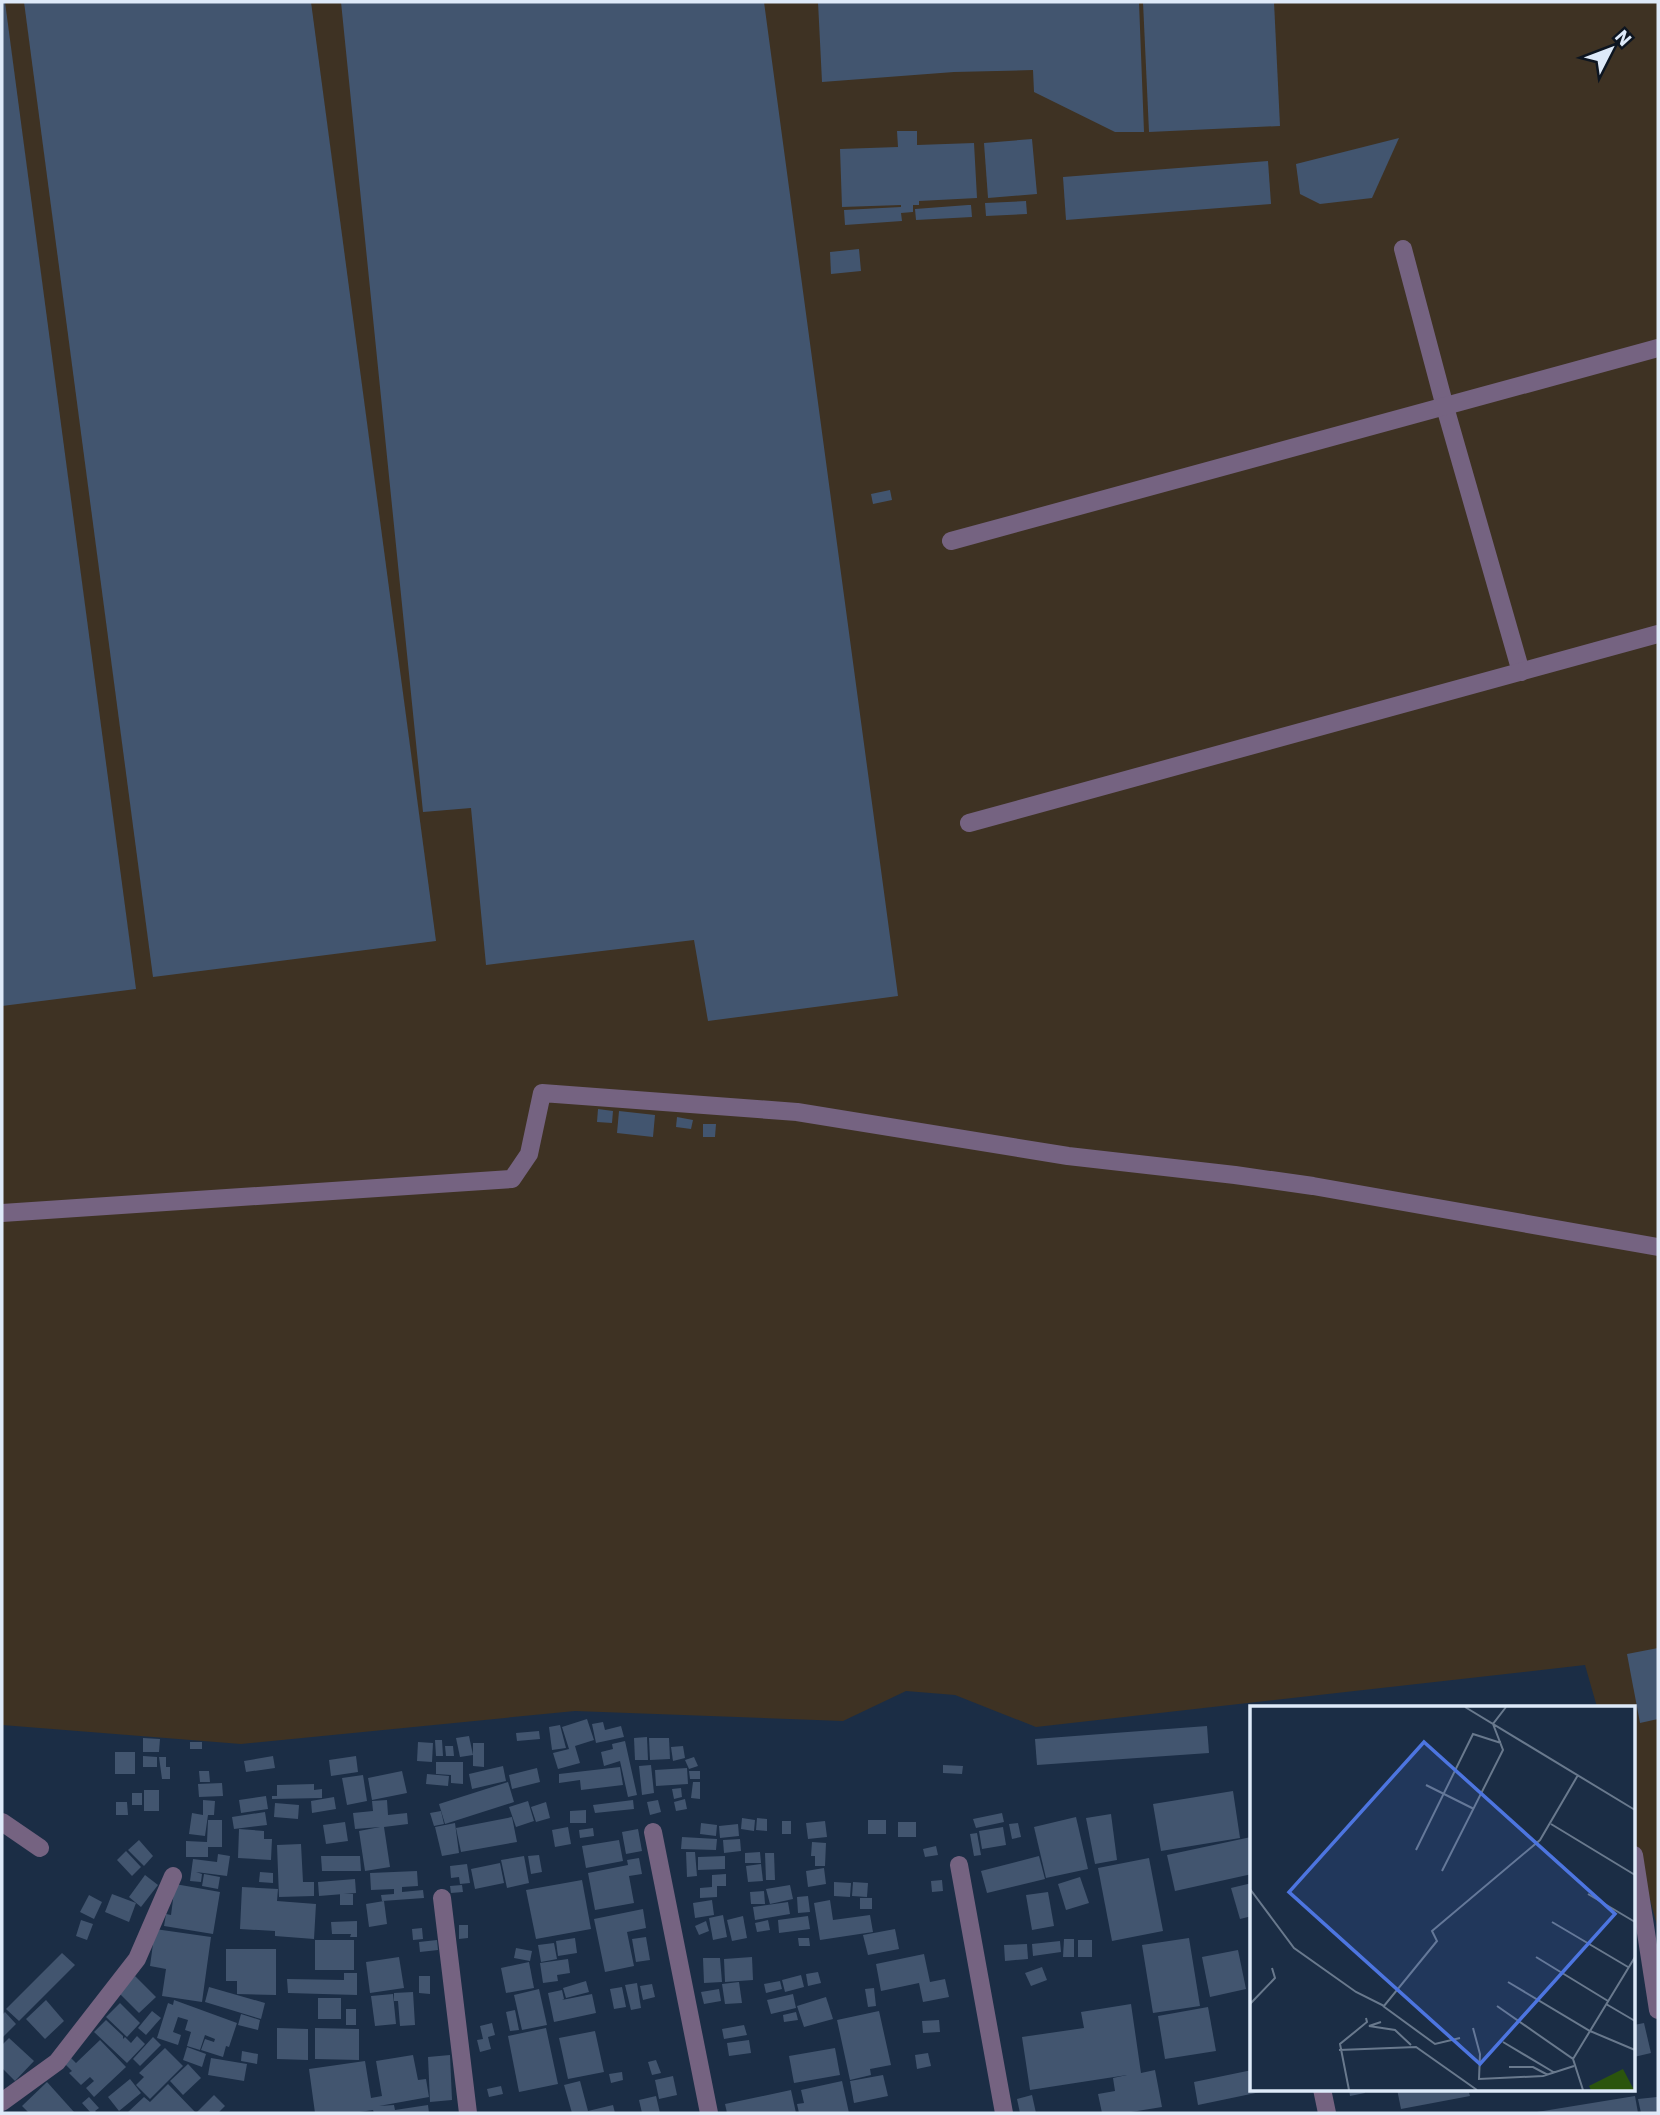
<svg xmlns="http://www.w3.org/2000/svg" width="1660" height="2115" font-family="'IBM Plex Sans',sans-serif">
  <rect width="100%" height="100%" fill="#1b2d45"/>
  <path fill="#3e3223" d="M 2,2 L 1658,2 L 1658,1929 L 1634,1841 L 1634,1707 L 1597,1707 L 1585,1665 L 1036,1727 L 955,1695 L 906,1691 L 843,1721 L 575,1711 L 241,1744 L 2,1725 Z"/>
  <g fill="#42556f">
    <path d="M 2,2 L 5,2 L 136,989 L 2,1006 Z"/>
    <path d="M 24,2 L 311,2 L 436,941 L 153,977 Z"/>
    <path d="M 341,2 L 764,2 L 898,996 L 708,1021 L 694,940 L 486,965 L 471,808 L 423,812 Z"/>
    <path d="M 818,2 L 1139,2 L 1144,132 L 1115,132 L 1034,92 L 1033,70 L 954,72 L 822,82 Z"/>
    <path d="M 1143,2 L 1274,2 L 1280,126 L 1149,132 Z"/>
    <path d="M 897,131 L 917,131 L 917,145 L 974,143 L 977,198 L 919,201 L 919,205 L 913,205 L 913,212 L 901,213 L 902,221 L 845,225 L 844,210 L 901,207 L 901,205 L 842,207 L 840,149 L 898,147 Z"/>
    <path d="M 1399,138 L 1372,198 L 1320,204 L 1300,194 L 1296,164 Z"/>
    <path d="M 1032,139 L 1037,194 L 988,198 L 984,143 Z"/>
    <path d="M 1268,161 L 1271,204 L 1066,220 L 1063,177 Z"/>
    <path d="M 1026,201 L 1027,214 L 986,216 L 985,203 Z"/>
    <path d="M 968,205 L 971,205 L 972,217 L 916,220 L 915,209 Z"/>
    <path d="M 859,249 L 861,271 L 831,274 L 830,252 Z"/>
    <path d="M 890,490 L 892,500 L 873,504 L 871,494 Z"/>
    <path d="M 598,1109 L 613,1111 L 612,1123 L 597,1122 Z"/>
    <path d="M 619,1111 L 655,1115 L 653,1137 L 617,1133 Z"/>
    <path d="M 677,1117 L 693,1120 L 691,1129 L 676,1127 Z"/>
    <path d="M 703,1124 L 716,1124 L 715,1137 L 703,1137 Z"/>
    <path d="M 1658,1648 L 1658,1719 L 1640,1723 L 1627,1654 Z"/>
    <path d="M 587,1719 L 594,1740 L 575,1746 L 580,1763 L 558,1769 L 553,1753 L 569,1749 L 562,1727 Z"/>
    <path d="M 603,1722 L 605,1730 L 621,1726 L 624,1737 L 596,1743 L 592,1724 Z"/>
    <path d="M 560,1725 L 566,1748 L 552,1750 L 549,1727 Z"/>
    <path d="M 1207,1726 L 1209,1753 L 1037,1765 L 1035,1739 Z"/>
    <path d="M 539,1731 L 540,1739 L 517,1741 L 516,1733 Z"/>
    <path d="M 469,1736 L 473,1755 L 460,1757 L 456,1738 Z"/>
    <path d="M 647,1737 L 648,1760 L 635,1760 L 634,1738 Z"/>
    <path d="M 143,1738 L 160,1739 L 159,1752 L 143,1752 Z"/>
    <path d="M 649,1738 L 669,1738 L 670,1759 L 650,1760 Z"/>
    <path d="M 435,1740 L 442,1740 L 443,1756 L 436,1756 Z"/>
    <path d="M 625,1741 L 637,1795 L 628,1797 L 620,1761 L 604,1766 L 601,1752 L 613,1749 L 612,1744 Z"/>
    <rect x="190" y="1742" width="12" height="7"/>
    <path d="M 418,1742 L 433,1743 L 432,1762 L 417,1761 Z"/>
    <path d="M 473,1743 L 484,1743 L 484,1767 L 473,1766 Z"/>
    <path d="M 445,1746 L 453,1746 L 454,1756 L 446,1756 Z"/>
    <path d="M 683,1746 L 685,1758 L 673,1761 L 671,1747 Z"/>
    <rect x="115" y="1752" width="20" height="22"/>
    <path d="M 143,1756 L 157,1757 L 157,1767 L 143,1767 Z"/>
    <path d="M 273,1756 L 275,1768 L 246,1772 L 244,1761 Z"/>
    <path d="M 356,1756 L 358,1772 L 331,1776 L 329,1760 Z"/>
    <path d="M 159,1757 L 166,1757 L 166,1767 L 170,1767 L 170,1779 L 162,1779 Z"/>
    <path d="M 694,1757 L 698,1766 L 689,1769 L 685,1760 Z"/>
    <path d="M 436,1762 L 463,1762 L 463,1784 L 451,1783 L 451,1775 L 436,1774 Z"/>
    <path d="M 651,1765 L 654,1793 L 642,1795 L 639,1766 Z"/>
    <path d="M 943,1765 L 963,1766 L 962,1774 L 943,1773 Z"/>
    <path d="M 503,1766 L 506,1781 L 472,1789 L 469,1774 Z"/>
    <path d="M 620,1767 L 623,1785 L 581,1790 L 580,1780 L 559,1783 L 559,1774 Z"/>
    <path d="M 537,1768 L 540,1782 L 512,1789 L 509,1775 Z"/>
    <path d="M 687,1768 L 688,1784 L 656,1786 L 655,1770 Z"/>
    <path d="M 199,1771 L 209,1771 L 210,1782 L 200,1782 Z"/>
    <path d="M 402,1771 L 407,1793 L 372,1800 L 368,1778 Z"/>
    <path d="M 689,1771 L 700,1771 L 700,1779 L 690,1779 Z"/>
    <path d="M 427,1774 L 449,1776 L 448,1786 L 426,1784 Z"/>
    <path d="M 363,1775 L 367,1801 L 347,1805 L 342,1778 Z"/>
    <path d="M 508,1782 L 514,1802 L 445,1824 L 439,1804 Z"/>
    <path d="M 693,1782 L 700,1782 L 700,1799 L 691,1798 Z"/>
    <path d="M 222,1783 L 223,1796 L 199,1797 L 198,1784 Z"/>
    <path d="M 314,1784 L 314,1790 L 322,1789 L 322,1798 L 272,1799 L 272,1796 L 277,1796 L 277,1785 Z"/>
    <path d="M 681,1788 L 682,1797 L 674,1799 L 672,1789 Z"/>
    <rect x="144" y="1790" width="15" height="21"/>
    <path d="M 1233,1791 L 1240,1838 L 1161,1851 L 1153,1804 Z"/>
    <rect x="132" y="1793" width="10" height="12"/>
    <path d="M 266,1796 L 268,1809 L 241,1813 L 239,1800 Z"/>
    <path d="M 334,1797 L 336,1809 L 312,1813 L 311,1801 Z"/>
    <path d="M 685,1799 L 687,1809 L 676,1811 L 674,1802 Z"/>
    <path d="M 203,1800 L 215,1801 L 214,1815 L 208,1815 L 205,1836 L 189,1834 L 192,1813 L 203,1815 Z"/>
    <path d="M 387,1800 L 388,1815 L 407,1813 L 408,1824 L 384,1827 L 390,1867 L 365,1871 L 359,1831 L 380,1827 L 355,1829 L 353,1813 L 373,1811 L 372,1801 Z"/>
    <path d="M 633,1800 L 634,1809 L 595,1813 L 593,1805 Z"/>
    <path d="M 658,1800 L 661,1812 L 650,1815 L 647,1802 Z"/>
    <path d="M 528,1801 L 534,1821 L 516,1827 L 509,1807 Z"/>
    <path d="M 116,1802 L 127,1802 L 128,1815 L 116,1815 Z"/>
    <path d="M 546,1802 L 550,1818 L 536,1822 L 531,1807 Z"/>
    <path d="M 275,1803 L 299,1805 L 298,1819 L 274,1817 Z"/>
    <path d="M 586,1810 L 586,1823 L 570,1823 L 570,1811 Z"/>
    <path d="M 441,1811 L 444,1824 L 434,1826 L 430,1813 Z"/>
    <path d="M 265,1812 L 267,1825 L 234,1829 L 232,1817 Z"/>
    <path d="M 1002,1813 L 1004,1822 L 976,1828 L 973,1819 Z"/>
    <path d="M 1111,1814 L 1117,1860 L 1095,1864 L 1086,1818 Z"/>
    <path d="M 512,1817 L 517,1842 L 461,1852 L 456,1828 Z"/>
    <path d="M 1076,1817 L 1088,1869 L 1046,1878 L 1034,1827 Z"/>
    <path d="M 742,1818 L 755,1820 L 754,1831 L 741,1829 Z"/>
    <path d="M 757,1818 L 767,1819 L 767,1831 L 756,1830 Z"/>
    <path d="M 208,1820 L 222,1820 L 222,1847 L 208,1847 L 208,1857 L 186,1857 L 186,1841 L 207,1842 Z"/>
    <rect x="868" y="1820" width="18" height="14"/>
    <rect x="782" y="1821" width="9" height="13"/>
    <path d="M 825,1821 L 827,1837 L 808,1839 L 806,1823 Z"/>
    <path d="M 345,1822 L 348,1841 L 326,1844 L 323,1825 Z"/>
    <rect x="898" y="1822" width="18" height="15"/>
    <path d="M 455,1823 L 459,1853 L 442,1856 L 435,1827 Z"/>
    <path d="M 701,1823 L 717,1825 L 716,1836 L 700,1834 Z"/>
    <path d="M 1018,1823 L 1021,1837 L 1012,1839 L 1009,1824 Z"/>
    <path d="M 738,1824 L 739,1836 L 720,1838 L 719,1826 Z"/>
    <path d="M 568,1827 L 571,1844 L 555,1847 L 552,1830 Z"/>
    <path d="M 1003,1827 L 1006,1845 L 982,1849 L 979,1831 Z"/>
    <path d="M 593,1828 L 594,1836 L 580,1838 L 579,1830 Z"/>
    <path d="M 239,1829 L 264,1831 L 264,1839 L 272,1839 L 271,1860 L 238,1858 Z"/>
    <path d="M 638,1829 L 642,1851 L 626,1854 L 622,1832 Z"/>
    <path d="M 977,1833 L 981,1855 L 974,1856 L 970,1834 Z"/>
    <path d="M 682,1837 L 717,1839 L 716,1850 L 681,1849 Z"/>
    <path d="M 1251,1837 L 1252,1874 L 1175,1891 L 1167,1855 Z"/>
    <path d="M 740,1839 L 741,1851 L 724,1853 L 723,1840 Z"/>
    <path d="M 139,1840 L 153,1856 L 144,1866 L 128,1850 Z"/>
    <path d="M 619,1840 L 623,1861 L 586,1868 L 582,1846 Z"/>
    <path d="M 812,1842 L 826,1843 L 825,1866 L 815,1866 L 815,1856 L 811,1856 Z"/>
    <path d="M 301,1844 L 303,1882 L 314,1882 L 314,1896 L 279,1897 L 277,1845 Z"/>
    <path d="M 936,1846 L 938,1855 L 925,1857 L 923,1849 Z"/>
    <path d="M 126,1851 L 141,1867 L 132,1876 L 117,1860 Z"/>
    <path d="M 686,1852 L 695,1852 L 697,1876 L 687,1877 Z"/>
    <path d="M 760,1852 L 761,1863 L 745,1863 L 745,1853 Z"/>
    <path d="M 765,1853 L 774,1853 L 775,1880 L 766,1880 Z"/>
    <path d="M 218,1854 L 230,1856 L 227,1876 L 196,1872 L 202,1874 L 201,1882 L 190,1881 L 193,1859 L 217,1862 Z"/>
    <path d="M 539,1855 L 542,1872 L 531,1874 L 528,1856 Z"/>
    <path d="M 321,1856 L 360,1856 L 361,1871 L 322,1871 Z"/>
    <path d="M 524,1856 L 529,1883 L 507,1888 L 501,1860 Z"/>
    <path d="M 725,1856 L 725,1869 L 698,1870 L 698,1857 Z"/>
    <path d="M 1039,1856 L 1045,1879 L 987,1893 L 981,1871 Z"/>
    <path d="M 639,1858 L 642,1874 L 629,1876 L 634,1903 L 595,1910 L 588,1873 L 628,1865 L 627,1860 Z"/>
    <path d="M 1149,1858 L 1163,1931 L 1112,1941 L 1098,1868 Z"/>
    <path d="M 500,1863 L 504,1883 L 475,1889 L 471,1869 Z"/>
    <path d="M 467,1864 L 470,1883 L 460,1884 L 459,1877 L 451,1878 L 450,1866 Z"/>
    <path d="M 761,1864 L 763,1881 L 748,1882 L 746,1866 Z"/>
    <path d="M 824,1868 L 826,1884 L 808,1887 L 806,1871 Z"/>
    <path d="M 417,1871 L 418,1886 L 402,1887 L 402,1892 L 423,1890 L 424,1898 L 382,1901 L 381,1895 L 394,1894 L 394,1889 L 371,1890 L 370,1873 Z"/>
    <path d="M 260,1872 L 273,1873 L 273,1883 L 259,1882 Z"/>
    <path d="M 204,1874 L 220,1877 L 218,1889 L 202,1886 Z"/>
    <path d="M 726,1874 L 726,1886 L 717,1886 L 717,1897 L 700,1898 L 700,1888 L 712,1887 L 712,1875 Z"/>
    <path d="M 145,1875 L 158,1885 L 141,1907 L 129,1897 Z"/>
    <path d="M 1080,1877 L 1089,1903 L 1066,1910 L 1058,1884 Z"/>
    <path d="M 355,1879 L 356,1893 L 319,1896 L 318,1882 Z"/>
    <path d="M 582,1880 L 591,1929 L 536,1939 L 526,1890 Z"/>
    <path d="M 942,1880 L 943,1891 L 932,1892 L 931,1881 Z"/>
    <path d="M 834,1882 L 851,1883 L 850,1897 L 834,1896 Z"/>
    <path d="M 853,1882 L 868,1883 L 867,1897 L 852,1896 Z"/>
    <path d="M 1252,1883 L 1252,1916 L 1240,1919 L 1231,1888 Z"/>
    <path d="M 175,1884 L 220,1892 L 213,1934 L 164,1926 L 166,1914 L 171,1915 Z"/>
    <path d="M 462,1885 L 463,1892 L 451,1893 L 450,1886 Z"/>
    <path d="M 790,1885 L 793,1899 L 770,1904 L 766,1889 Z"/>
    <path d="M 242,1887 L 278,1889 L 277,1901 L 316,1904 L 314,1939 L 275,1936 L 275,1931 L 240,1929 Z"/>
    <path d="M 764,1891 L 765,1904 L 751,1904 L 750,1892 Z"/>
    <path d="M 1048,1892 L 1054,1926 L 1032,1930 L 1026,1895 Z"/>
    <path d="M 112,1894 L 136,1903 L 129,1922 L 105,1912 Z"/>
    <rect x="340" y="1894" width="13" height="11"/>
    <path d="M 89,1895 L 102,1902 L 94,1919 L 80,1912 Z"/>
    <path d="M 808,1896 L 810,1912 L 798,1913 L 797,1897 Z"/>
    <rect x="860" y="1898" width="12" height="11"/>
    <path d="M 712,1900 L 714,1915 L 695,1918 L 693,1903 Z"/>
    <path d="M 830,1900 L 833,1920 L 870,1915 L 873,1932 L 820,1940 L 814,1903 Z"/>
    <path d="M 384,1901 L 387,1924 L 369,1927 L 366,1904 Z"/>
    <path d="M 788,1902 L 790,1914 L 755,1920 L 753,1907 Z"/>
    <path d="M 643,1909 L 646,1928 L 627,1932 L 634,1966 L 605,1972 L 594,1919 Z"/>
    <path d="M 723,1915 L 727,1937 L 713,1940 L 709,1918 Z"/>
    <path d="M 743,1916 L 747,1938 L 732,1941 L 727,1920 Z"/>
    <path d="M 808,1916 L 810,1929 L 779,1933 L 778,1920 Z"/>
    <path d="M 81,1920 L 93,1924 L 87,1940 L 76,1936 Z"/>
    <path d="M 768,1920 L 770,1930 L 757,1932 L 755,1923 Z"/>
    <path d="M 357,1921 L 357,1937 L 350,1937 L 351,1934 L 332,1934 L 331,1922 Z"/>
    <path d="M 706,1921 L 709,1931 L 699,1935 L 695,1926 Z"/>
    <path d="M 459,1925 L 468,1925 L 468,1938 L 459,1939 Z"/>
    <path d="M 422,1928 L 423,1939 L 413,1940 L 412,1929 Z"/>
    <path d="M 155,1929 L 211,1937 L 202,2002 L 162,1996 L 166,1969 L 150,1966 Z"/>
    <path d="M 895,1929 L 899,1949 L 868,1955 L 863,1935 Z"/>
    <path d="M 646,1937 L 650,1960 L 636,1962 L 632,1939 Z"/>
    <path d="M 575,1938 L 577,1953 L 558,1956 L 556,1941 Z"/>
    <path d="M 798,1938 L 809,1938 L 810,1946 L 799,1946 Z"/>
    <path d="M 1189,1938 L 1200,2006 L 1153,2013 L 1142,1945 Z"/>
    <path d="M 1064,1939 L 1074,1939 L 1074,1957 L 1063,1957 Z"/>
    <rect x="315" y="1940" width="39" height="30"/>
    <path d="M 437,1940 L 438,1950 L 420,1952 L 419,1942 Z"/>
    <rect x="1078" y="1940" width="14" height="17"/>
    <path d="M 1060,1941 L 1061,1952 L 1033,1956 L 1032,1944 Z"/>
    <path d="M 554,1943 L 557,1959 L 541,1962 L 538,1945 Z"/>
    <path d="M 1027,1944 L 1028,1959 L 1005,1961 L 1004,1945 Z"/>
    <path d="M 516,1948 L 532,1951 L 530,1961 L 514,1958 Z"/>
    <path d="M 226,1949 L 276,1949 L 276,1995 L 237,1994 L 237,1981 L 226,1981 Z"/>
    <path d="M 1238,1950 L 1246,1989 L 1210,1997 L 1202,1957 Z"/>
    <path d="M 62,1953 L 75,1965 L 19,2021 L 6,2009 Z"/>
    <path d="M 924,1954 L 930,1982 L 945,1979 L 949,1997 L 923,2002 L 919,1983 L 881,1991 L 876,1964 Z"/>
    <path d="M 399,1957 L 404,1988 L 370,1993 L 366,1962 Z"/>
    <path d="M 752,1957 L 753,1980 L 725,1982 L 724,1959 Z"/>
    <path d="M 703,1958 L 720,1958 L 722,1982 L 704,1983 Z"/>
    <path d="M 568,1959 L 570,1973 L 557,1975 L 558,1981 L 543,1983 L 540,1963 Z"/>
    <path d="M 529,1962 L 534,1988 L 506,1993 L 501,1968 Z"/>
    <path d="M 1042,1967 L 1047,1980 L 1031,1986 L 1025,1973 Z"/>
    <path d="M 818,1972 L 821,1983 L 808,1986 L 806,1974 Z"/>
    <path d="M 344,1973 L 357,1973 L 357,1995 L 288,1993 L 287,1979 L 344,1980 Z"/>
    <path d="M 801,1975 L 804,1987 L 785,1992 L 782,1980 Z"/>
    <path d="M 135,1976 L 156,1997 L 139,2013 L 119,1993 Z"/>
    <path d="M 419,1976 L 430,1976 L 430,1994 L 419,1993 Z"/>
    <path d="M 586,1981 L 589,1992 L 566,1998 L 563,1988 Z"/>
    <path d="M 780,1981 L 782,1989 L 766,1993 L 764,1984 Z"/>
    <path d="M 739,1982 L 742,2003 L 725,2004 L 722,1984 Z"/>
    <path d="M 637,1983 L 641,2008 L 631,2010 L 625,1985 Z"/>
    <path d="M 652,1984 L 655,1997 L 643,2000 L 640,1986 Z"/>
    <path d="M 209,1987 L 265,2003 L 261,2019 L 205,2002 Z"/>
    <path d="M 622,1987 L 626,2007 L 614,2009 L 610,1989 Z"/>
    <path d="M 874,1988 L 876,2006 L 868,2007 L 865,1989 Z"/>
    <path d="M 539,1989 L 547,2025 L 522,2030 L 514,1995 Z"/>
    <path d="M 719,1989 L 721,2001 L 704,2004 L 701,1992 Z"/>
    <path d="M 562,1990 L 564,1999 L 562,2000 L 592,1994 L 596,2013 L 554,2022 L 548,1993 Z"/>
    <path d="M 413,1992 L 415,2025 L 400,2026 L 398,2001 L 394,2001 L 394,1993 Z"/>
    <path d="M 393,1994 L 396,2024 L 375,2026 L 371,1996 Z"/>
    <path d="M 793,1994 L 796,2008 L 771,2014 L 767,2000 Z"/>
    <path d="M 826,1997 L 833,2019 L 804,2027 L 797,2006 Z"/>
    <rect x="318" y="1998" width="23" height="21"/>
    <path d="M 46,2000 L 64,2021 L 45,2039 L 26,2019 Z"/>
    <path d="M 174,2000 L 237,2023 L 229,2047 L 226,2046 L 223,2057 L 201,2050 L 205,2039 L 214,2042 L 215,2039 L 205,2035 L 200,2050 L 187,2046 L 191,2032 L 185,2030 L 188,2020 L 178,2017 L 173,2032 L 181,2035 L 178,2045 L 157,2038 L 168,2003 L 173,2005 Z"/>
    <path d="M 120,2003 L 140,2023 L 127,2037 L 106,2017 Z"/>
    <path d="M 1131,2004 L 1141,2073 L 1155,2070 L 1162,2107 L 1125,2113 L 1102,2113 L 1098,2094 L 1115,2091 L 1113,2078 L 1127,2075 L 1030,2090 L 1022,2037 L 1084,2028 L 1081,2012 Z"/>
    <path d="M 1208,2007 L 1216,2051 L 1165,2059 L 1158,2016 Z"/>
    <rect x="346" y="2009" width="10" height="16"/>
    <path d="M 515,2010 L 519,2030 L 510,2031 L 506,2012 Z"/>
    <path d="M 152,2011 L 161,2018 L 146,2035 L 138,2028 Z"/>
    <path d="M 879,2011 L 891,2065 L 870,2069 L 871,2075 L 850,2080 L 837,2020 Z"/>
    <path d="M 5,2012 L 16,2024 L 2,2038 L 2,2015 Z"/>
    <path d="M 796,2012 L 798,2020 L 784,2022 L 783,2015 Z"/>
    <path d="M 241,2014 L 260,2020 L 258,2030 L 238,2025 Z"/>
    <path d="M 106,2020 L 123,2036 L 123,2039 L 125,2037 L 131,2043 L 137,2036 L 145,2044 L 127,2063 L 94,2032 Z"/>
    <path d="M 939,2020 L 940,2032 L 923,2033 L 922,2021 Z"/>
    <path d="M 492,2023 L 495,2035 L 488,2037 L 491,2049 L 480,2052 L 477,2040 L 483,2039 L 480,2026 Z"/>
    <path d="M 1644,2023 L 1651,2053 L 1634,2057 L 1634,2025 Z"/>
    <path d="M 744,2025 L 747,2035 L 724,2039 L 722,2029 Z"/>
    <path d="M 277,2028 L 308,2029 L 308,2060 L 277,2059 Z"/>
    <path d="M 315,2028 L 359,2029 L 359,2060 L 315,2059 Z"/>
    <path d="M 546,2028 L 558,2084 L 519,2092 L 508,2036 Z"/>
    <path d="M 595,2031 L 604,2072 L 568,2079 L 559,2038 Z"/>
    <path d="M 153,2037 L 161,2045 L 140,2066 L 133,2059 Z"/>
    <path d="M 9,2038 L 34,2061 L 15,2081 L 2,2068 L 2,2045 Z"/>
    <path d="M 100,2040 L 126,2067 L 94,2097 L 86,2088 L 94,2081 L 90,2077 L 81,2085 L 69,2073 L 72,2071 L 65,2064 L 71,2058 L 76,2063 Z"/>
    <path d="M 749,2040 L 751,2053 L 729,2056 L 727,2043 Z"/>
    <path d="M 187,2047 L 206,2054 L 202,2067 L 183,2060 Z"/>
    <path d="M 165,2048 L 183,2066 L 150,2099 L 136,2085 L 144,2077 L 139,2073 Z"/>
    <path d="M 835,2048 L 840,2075 L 794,2083 L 789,2056 Z"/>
    <path d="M 242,2051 L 258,2054 L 257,2064 L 241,2061 Z"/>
    <path d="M 928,2053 L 931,2066 L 917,2069 L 915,2055 Z"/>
    <path d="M 413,2055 L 418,2080 L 426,2079 L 429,2097 L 379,2106 L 394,2105 L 395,2110 L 428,2105 L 429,2113 L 374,2113 L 373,2110 L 353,2113 L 315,2113 L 309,2069 L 365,2061 L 371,2098 L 382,2096 L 376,2061 Z"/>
    <path d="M 450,2055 L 452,2100 L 430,2102 L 428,2057 Z"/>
    <path d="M 211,2058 L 247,2064 L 244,2081 L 208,2075 Z"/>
    <path d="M 656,2060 L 661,2073 L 652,2075 L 648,2062 Z"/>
    <path d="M 188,2064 L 201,2078 L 183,2095 L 170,2081 Z"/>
    <path d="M 1252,2070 L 1252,2089 L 1270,2090 L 1198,2105 L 1194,2082 Z"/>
    <path d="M 622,2072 L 623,2080 L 611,2083 L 609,2074 Z"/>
    <path d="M 883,2075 L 888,2096 L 854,2103 L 850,2081 Z"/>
    <path d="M 673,2076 L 677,2095 L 659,2099 L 655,2080 Z"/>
    <path d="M 130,2079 L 141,2093 L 119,2111 L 108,2097 Z"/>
    <path d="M 580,2081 L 588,2111 L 613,2105 L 615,2113 L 572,2113 L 564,2085 Z"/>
    <path d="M 842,2081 L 849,2113 L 799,2113 L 797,2104 L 804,2103 L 801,2090 Z"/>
    <path d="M 47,2082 L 74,2112 L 73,2113 L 29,2113 L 22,2106 Z"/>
    <path d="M 168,2084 L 195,2112 L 193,2113 L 127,2113 L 144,2097 L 150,2102 Z"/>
    <path d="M 501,2086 L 503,2094 L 489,2097 L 487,2089 Z"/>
    <path d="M 1349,2089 L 1364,2089 L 1365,2093 L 1350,2096 Z"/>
    <path d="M 1397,2089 L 1468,2089 L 1470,2096 L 1401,2109 Z"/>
    <path d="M 791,2090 L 796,2113 L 727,2113 L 725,2104 Z"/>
    <path d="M 214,2095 L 225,2106 L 218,2113 L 196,2113 Z"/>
    <path d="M 1032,2095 L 1036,2113 L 1020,2113 L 1017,2099 Z"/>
    <path d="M 656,2096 L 660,2113 L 642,2113 L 639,2100 Z"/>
    <path d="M 1635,2096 L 1638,2113 L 1537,2113 L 1537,2112 Z"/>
    <path d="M 89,2097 L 99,2108 L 95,2111 L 97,2113 L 91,2113 L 82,2103 Z"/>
    <path d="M 1657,2097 L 1658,2113 L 1641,2113 L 1638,2099 Z"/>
  </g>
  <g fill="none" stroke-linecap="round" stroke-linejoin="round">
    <g stroke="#756381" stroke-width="18">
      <path d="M 1403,249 L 1445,407 L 1521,672"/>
      <path d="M 951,541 L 1658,348"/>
      <path d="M 969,823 L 1658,634"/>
      <path d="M 2,1213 L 512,1179 L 529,1154 L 542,1093 L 797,1112 L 1068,1156 L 1235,1175 L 1313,1186 L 1658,1247"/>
      <path d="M 2,1822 L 40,1848"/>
      <path d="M 653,1832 L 709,2113"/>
      <path d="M 1634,1855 L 1658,2010"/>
      <path d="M 959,1865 L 1004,2113"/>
      <path d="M 442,1898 L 468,2113"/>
      <path d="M 1322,2089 L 1327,2113"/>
      <path d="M 2,2102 L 57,2062 L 137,1959 L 173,1876"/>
    </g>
  </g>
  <g transform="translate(1250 1706)">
    <rect width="385" height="385" fill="#1b2d45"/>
    <path d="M 373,363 L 384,384 L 341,384 L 339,380 Z" fill="#2b550d"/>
    <path fill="none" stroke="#69798d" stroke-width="2" d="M 215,1 L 385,104M 176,79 L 224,103M 301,118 L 385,169M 166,144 L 223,28 L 251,37M 192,165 L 253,44 L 243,18 L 256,1M 0,183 L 44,242 L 106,286 L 134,300 L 187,235 L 182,225 L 290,134 L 328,69M 338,188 L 385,216M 302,216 L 378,261M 286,251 L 358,295M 258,276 L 340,325 L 385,344M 0,298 L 25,272 L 22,262M 356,298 L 385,315M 133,300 L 185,338 L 210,332M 247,300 L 323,353 L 333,384M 131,316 L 119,320 L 145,324 L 161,339M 223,322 L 230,348 L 229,373 L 293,370 L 324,360M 253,336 L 305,367M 89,344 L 166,341 L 227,384M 323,353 L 385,251M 259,361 L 283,361 L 298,369M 99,384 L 90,338 L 117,316 L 116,312"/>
    <path fill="#4d75e0" fill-opacity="0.15" stroke="#4d75e0" stroke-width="3.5" d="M 174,36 L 365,208 L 230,358 L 39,186 Z"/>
    <rect width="385" height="385" fill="none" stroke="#deeaf9" stroke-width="3.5"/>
  </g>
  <rect width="1660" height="2115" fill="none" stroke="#deeaf9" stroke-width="7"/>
  <g transform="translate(1611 49) rotate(48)" stroke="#0d1520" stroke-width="5" paint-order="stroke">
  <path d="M0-5L12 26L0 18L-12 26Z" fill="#deeaf9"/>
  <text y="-10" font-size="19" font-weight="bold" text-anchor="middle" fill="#deeaf9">N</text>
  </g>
</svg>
